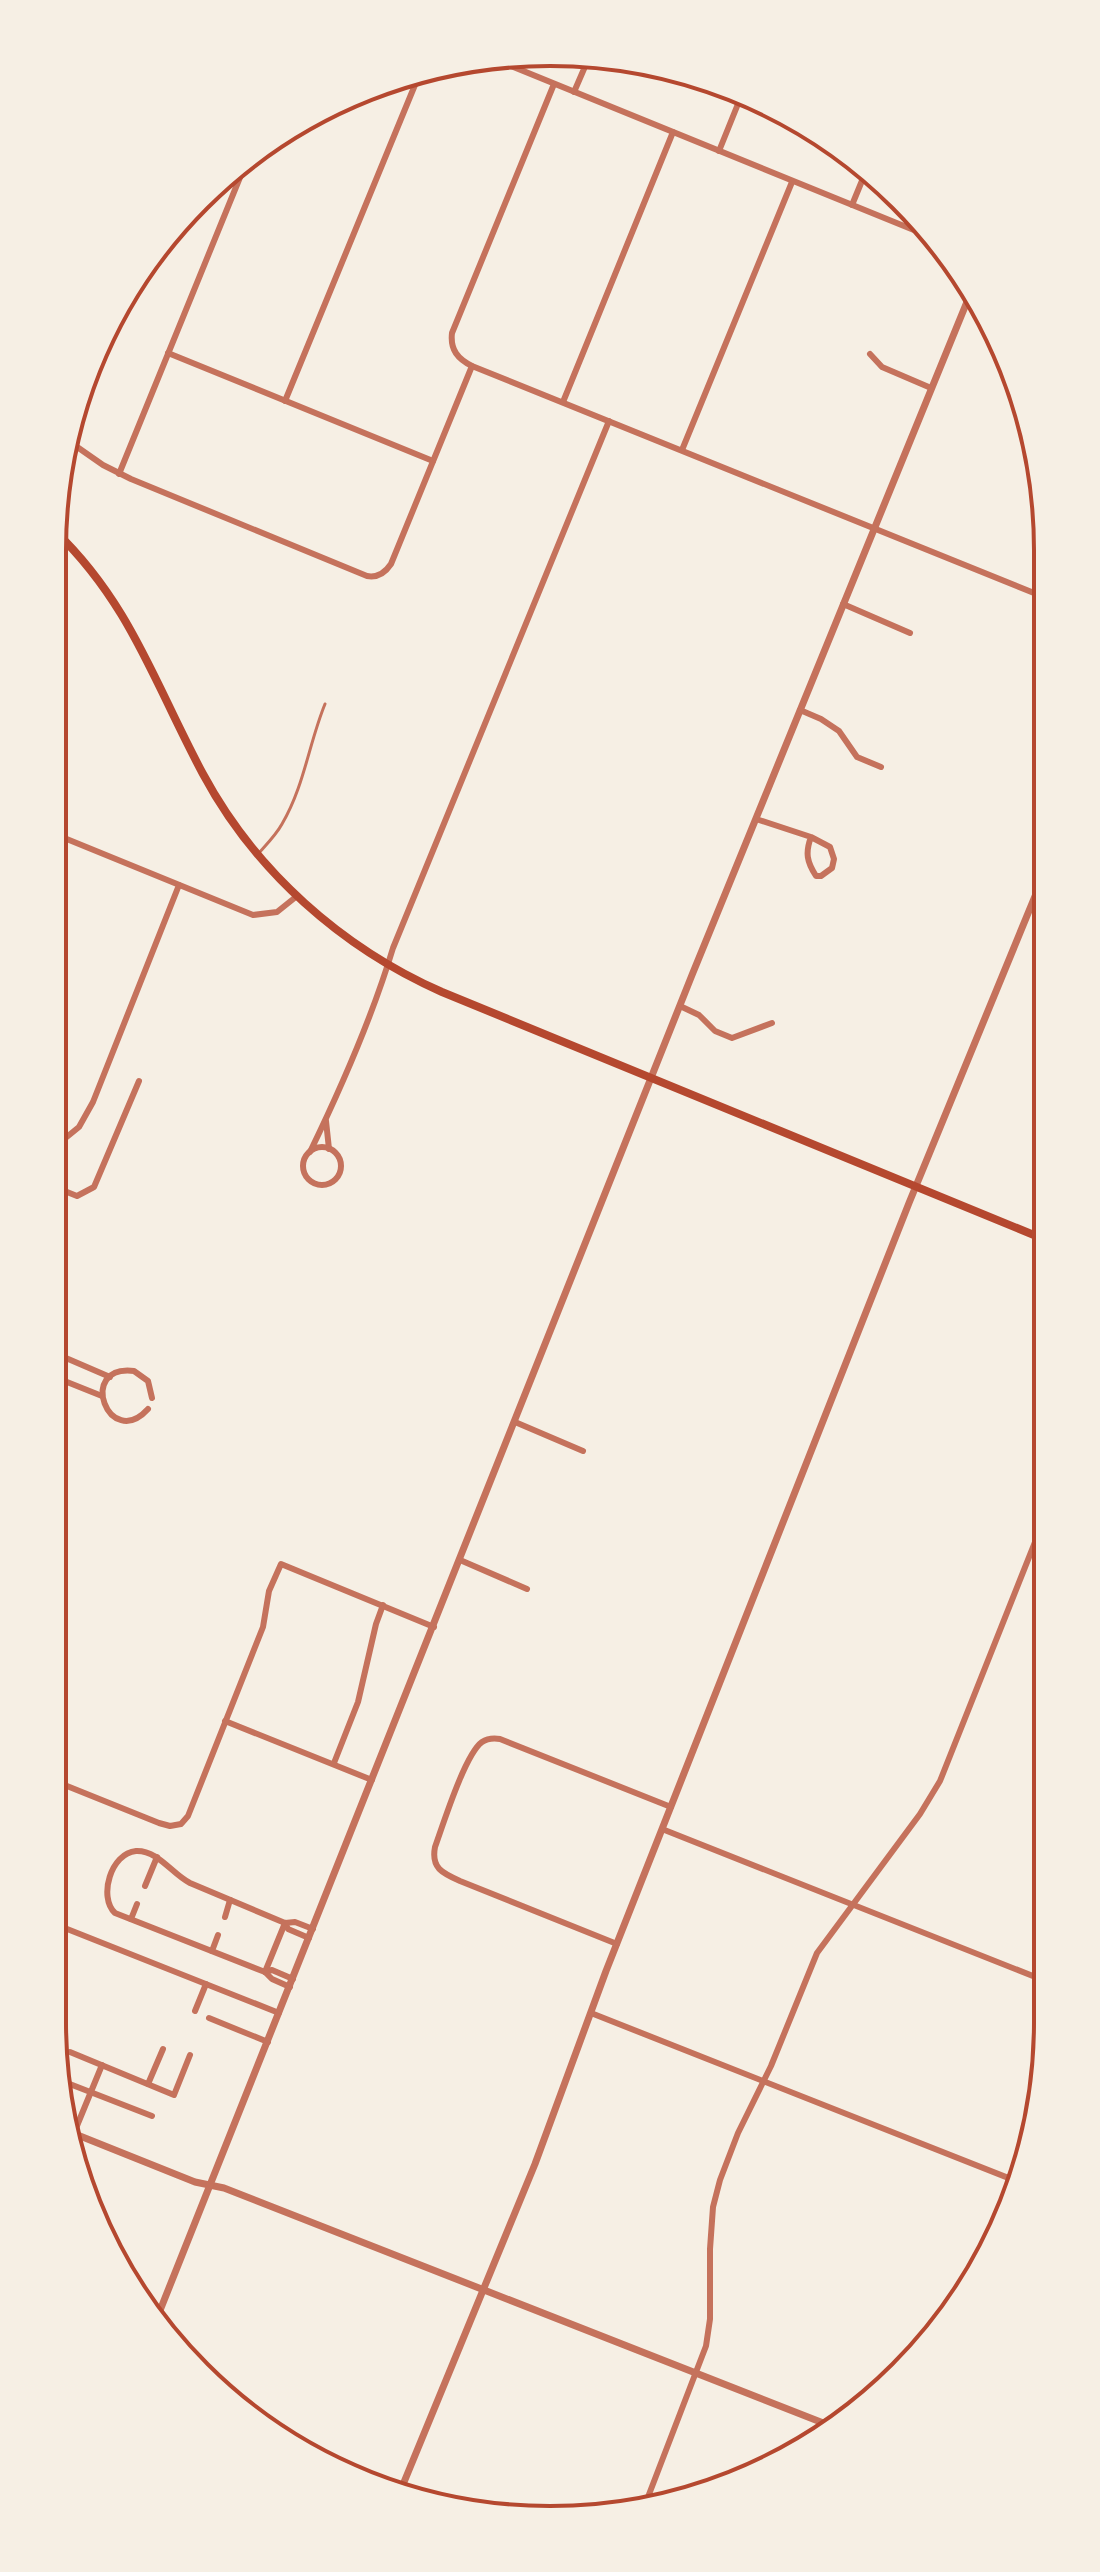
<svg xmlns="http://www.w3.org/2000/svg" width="1100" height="2572" font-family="Spectral,serif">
  <rect width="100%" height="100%" fill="#f6efe4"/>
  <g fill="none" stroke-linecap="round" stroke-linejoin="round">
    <path stroke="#c5725c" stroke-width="3" d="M 258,854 C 266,845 276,835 282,824 C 304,787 309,743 325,704"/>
    <g stroke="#c5725c" stroke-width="6">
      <path d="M 494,59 L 936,239"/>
      <path d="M 554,84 L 452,333 C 450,350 458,359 472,366 L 1044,597"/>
      <path d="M 574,92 L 587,62"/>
      <path d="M 719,151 L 742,94"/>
      <path d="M 852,205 L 866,171"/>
      <path d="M 168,353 L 433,461"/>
      <path d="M 870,354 L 882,367 L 931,388"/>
      <path d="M 285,401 L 417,80"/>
      <path d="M 563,402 L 673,132"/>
      <path d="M 70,442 L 103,465 L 131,479 L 367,576 C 378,578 385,573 391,564 L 472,366"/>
      <path d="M 682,450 L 792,182"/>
      <path d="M 119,474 L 243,170"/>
      <path d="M 843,604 L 910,633"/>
      <path d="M 800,710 L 821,719 L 839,731 L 857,757 L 881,767"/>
      <path d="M 756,819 L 811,837 L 830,847 L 834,859 L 832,868 L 821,876 L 816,876 C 807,862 805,853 811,837"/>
      <path d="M 52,833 L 253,915 L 277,912 L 297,896"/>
      <path d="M 680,1006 L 699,1015 L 715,1031 L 732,1038 L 772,1023"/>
      <path d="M 326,1121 L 329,1149"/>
      <circle cx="322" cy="1166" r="19"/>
      <path d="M 52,1149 L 79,1127 L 93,1102 L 179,885"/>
      <path d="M 310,1152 C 342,1086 372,1018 393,948 L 609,421"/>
      <path d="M 52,1186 L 77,1196 L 94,1187 L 139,1081"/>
      <path d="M 52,1352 L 110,1377"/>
      <path d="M 52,1376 L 102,1396"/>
      <path d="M 148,1409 C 109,1452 76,1364 134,1371 L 148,1381 L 152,1398"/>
      <path d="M 515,1422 L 583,1451"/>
      <path d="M 460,1560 L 527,1589"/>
      <path d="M 225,1721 L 372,1780"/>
      <path d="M 334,1763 L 358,1702 L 376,1624 L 383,1605"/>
      <path d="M 52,1780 L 159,1823 L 170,1826 L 181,1824 L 188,1816 L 263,1627 L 269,1591 L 281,1564 L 434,1627"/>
      <path d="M 662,1829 L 1048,1982"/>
      <path d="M 145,1886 L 157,1857"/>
      <path d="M 225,1917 L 230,1900"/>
      <path d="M 131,1919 L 137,1904"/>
      <path d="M 52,1923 L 279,2013"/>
      <path d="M 285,1923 L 288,1929 L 309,1938"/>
      <path d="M 617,1944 L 460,1881 C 442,1873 431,1868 435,1847 C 443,1825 465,1754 482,1742 C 488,1738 494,1738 500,1739 L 671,1807"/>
      <path d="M 212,1951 L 218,1935"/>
      <path d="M 265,1972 L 285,1923"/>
      <path d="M 265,1972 L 272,1970 L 293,1979"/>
      <path d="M 290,1987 L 272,1979 L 265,1972 L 115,1913 C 98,1897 111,1853 136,1851 C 158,1850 172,1874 190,1883 L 285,1923 L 295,1922 L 313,1929"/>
      <path d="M 195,2011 L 206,1984"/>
      <path d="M 591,2013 L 1021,2183"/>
      <path d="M 209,2018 L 268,2042"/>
      <path d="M 70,2052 L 174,2095 L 190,2055"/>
      <path d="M 62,2081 L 152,2116"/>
      <path d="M 148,2084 L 163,2049"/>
      <path d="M 74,2133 L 102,2065"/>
      <path d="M 643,2510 L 706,2346 L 710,2319 L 710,2249 L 713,2207 L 720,2180 L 738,2133 L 771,2066 L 817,1953 L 920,1814 L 940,1781 L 1047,1512"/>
    </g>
    <g stroke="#c5725c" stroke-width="7">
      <path d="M 70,2132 L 195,2182 L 224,2188 L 836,2428"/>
      <path d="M 157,2318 L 692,975 L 971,292"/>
      <path d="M 402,2487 L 535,2164 L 606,1971 L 909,1203 L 1045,872"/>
    </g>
    <path stroke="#b5482f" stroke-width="8" d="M 55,531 C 131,604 155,685 203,774 C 255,871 342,948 442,992 L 1046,1240"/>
  </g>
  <path d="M0 0H1100V2572H0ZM550 66H550A484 484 0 0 1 1034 550V2022A484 484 0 0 1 550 2506H550A484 484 0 0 1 66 2022V550A484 484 0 0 1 550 66Z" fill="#f6efe4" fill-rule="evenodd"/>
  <path fill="none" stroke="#b5482f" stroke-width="4" d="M550 66H550A484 484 0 0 1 1034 550V2022A484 484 0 0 1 550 2506H550A484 484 0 0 1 66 2022V550A484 484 0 0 1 550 66Z"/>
</svg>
